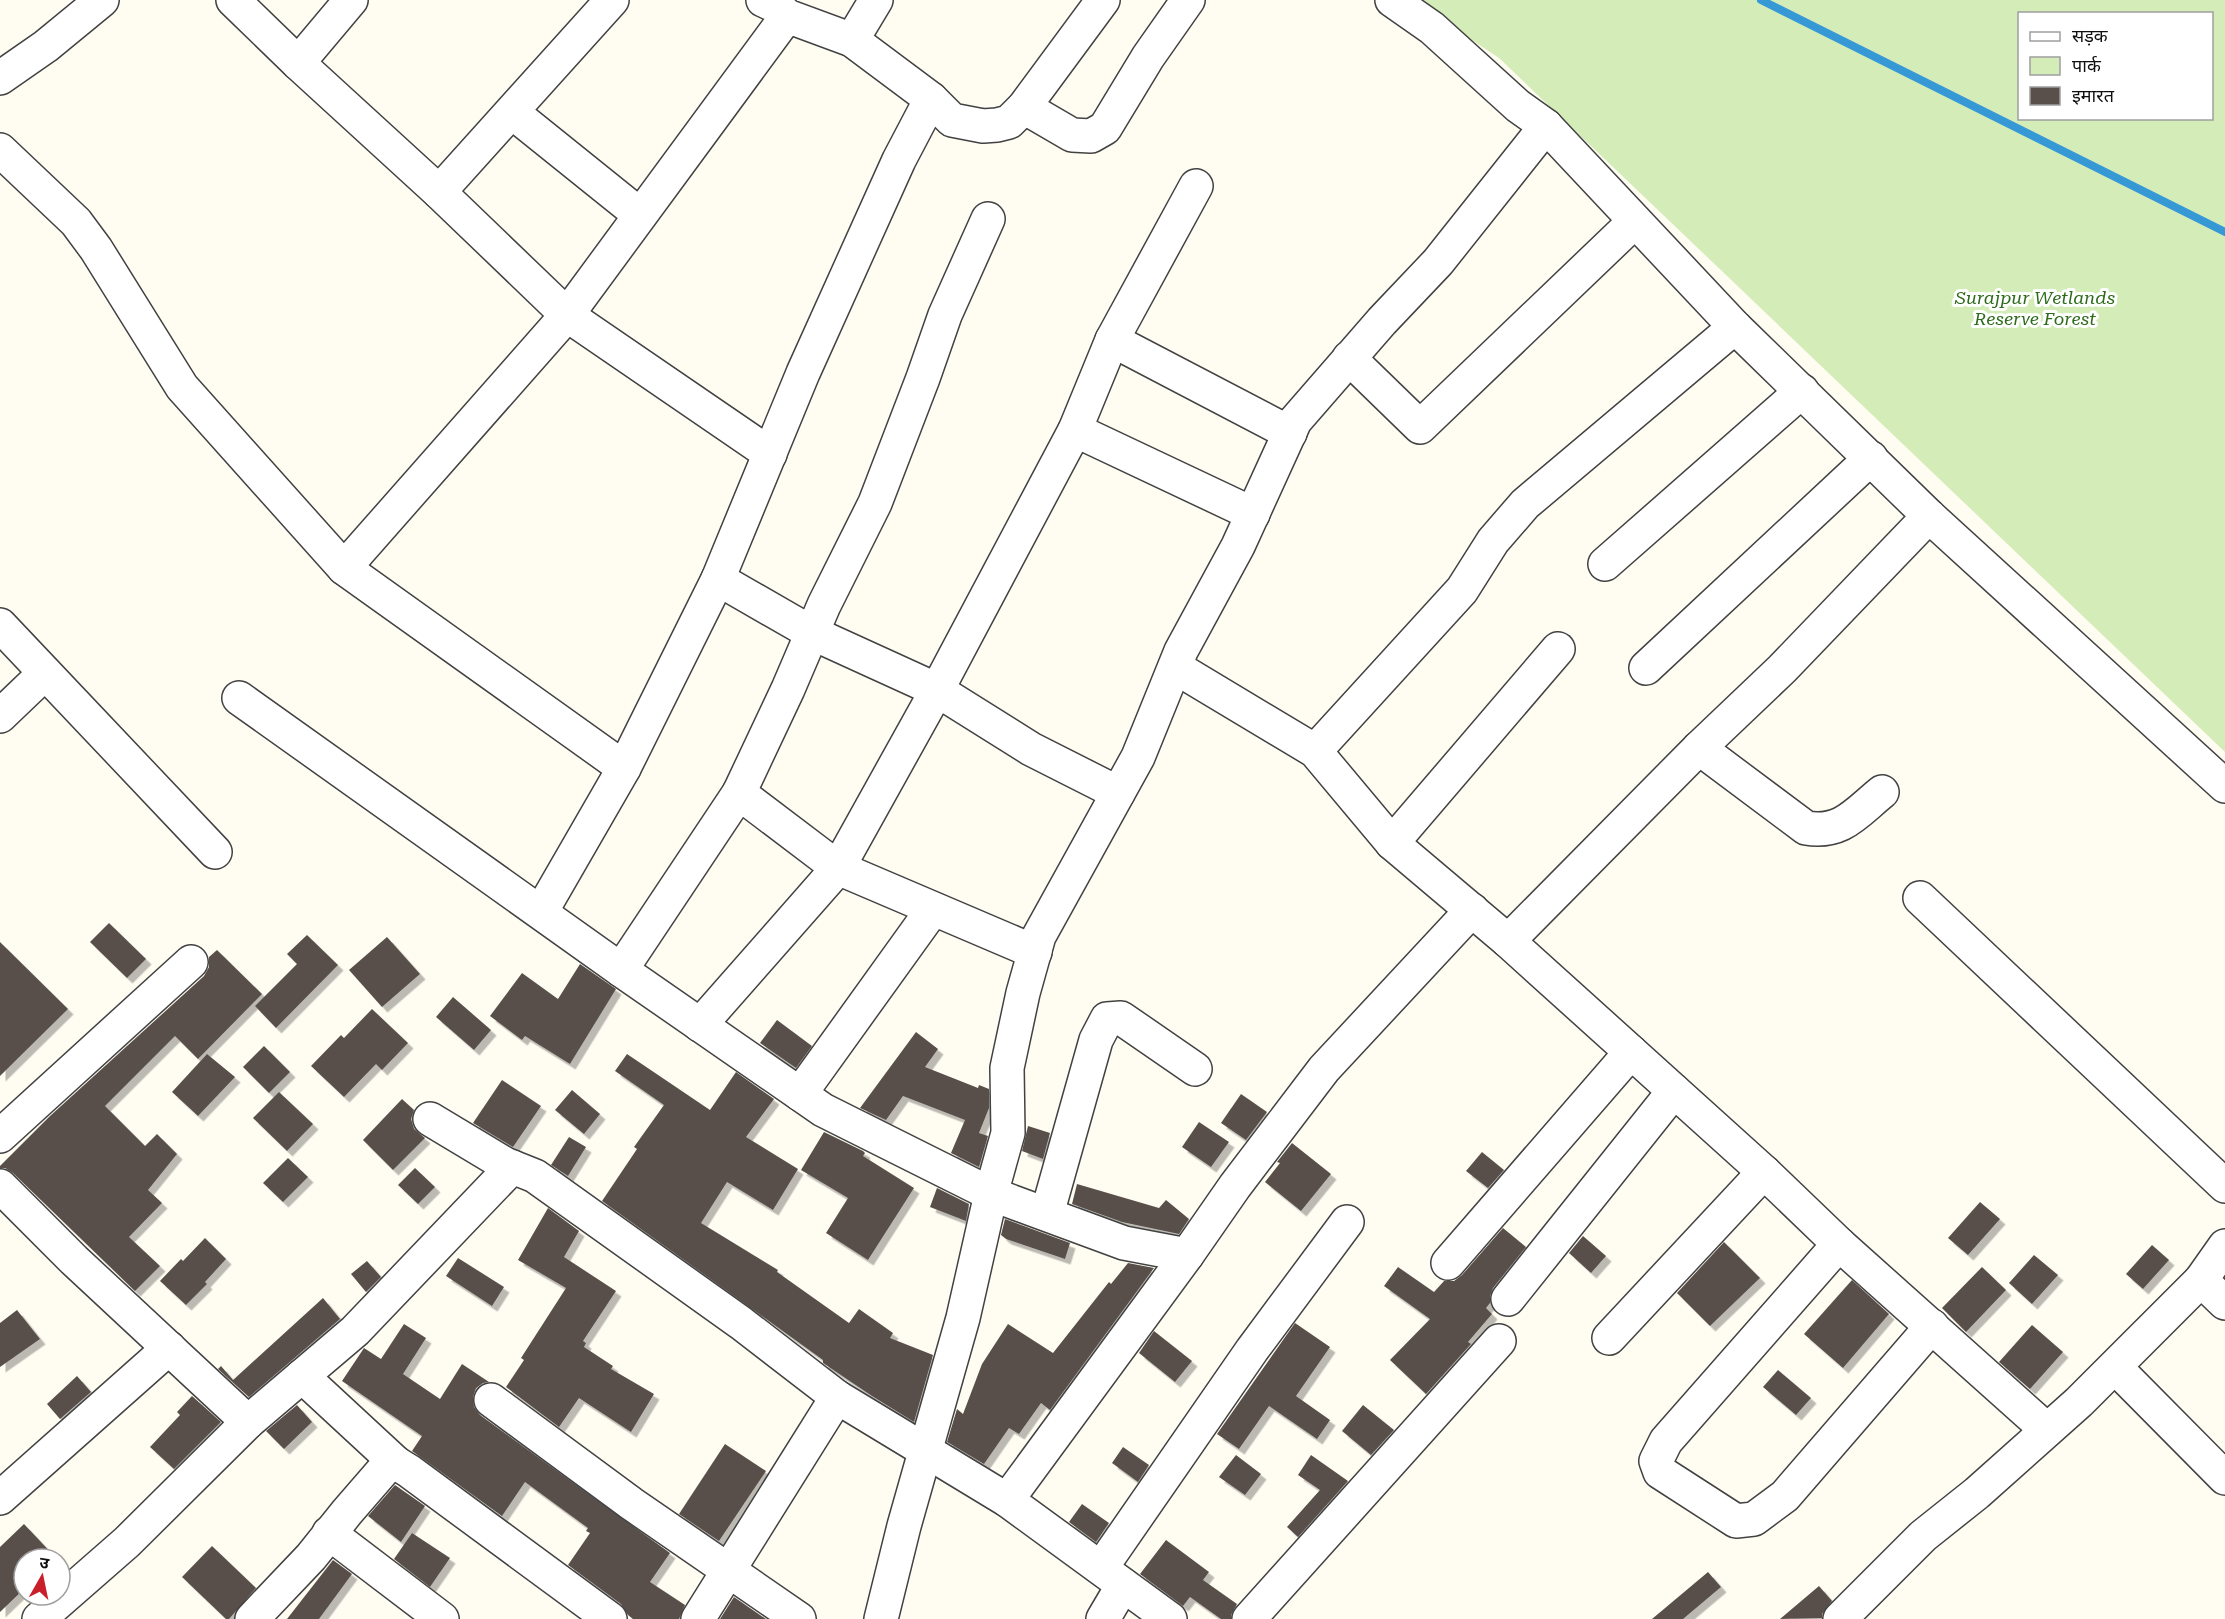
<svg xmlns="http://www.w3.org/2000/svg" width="2225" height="1619" font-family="'Roboto Serif','Noto Sans Devanagari',serif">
  <defs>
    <filter id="shadow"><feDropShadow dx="5.5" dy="5.5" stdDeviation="0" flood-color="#0004"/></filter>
  </defs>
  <rect width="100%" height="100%" fill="#fffcf2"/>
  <path fill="#d4ecb8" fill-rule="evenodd" d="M 1412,0 L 2225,0 L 2225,752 L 1499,58 ZM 2020,14 L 2212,14 L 2212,118 L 2020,118 Z"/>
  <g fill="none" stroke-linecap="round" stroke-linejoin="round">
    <path stroke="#3698d4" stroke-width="8" d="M 1761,0 L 2225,232"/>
  </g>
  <g fill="#59504b" filter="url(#shadow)">
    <path d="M 109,923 L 146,959 L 127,978 L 90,942 Z"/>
    <path d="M 307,935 L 338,965 L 276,1028 L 255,1006 L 297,964 L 287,954 Z"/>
    <path d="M 387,937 L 420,974 L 382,1007 L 349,970 Z"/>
    <path d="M 0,942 L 68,1009 L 0,1076 Z"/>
    <path d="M 217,950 L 262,994 L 198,1059 L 175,1036 L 105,1106 L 145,1146 L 157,1134 L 177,1154 L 148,1190 L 162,1203 L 129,1237 L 160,1266 L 135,1291 L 13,1173 L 5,1168 L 0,1168 L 0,1166 L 50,1116 L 204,976 L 209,967 L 209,957 Z"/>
    <path d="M 580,964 L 616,989 L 570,1064 L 525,1036 L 522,1040 L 490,1016 L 522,973 L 558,999 Z"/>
    <path d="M 453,997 L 491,1030 L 474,1050 L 436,1017 Z"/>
    <path d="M 372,1009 L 408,1043 L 382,1070 L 376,1064 L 344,1097 L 311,1066 L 341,1035 L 344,1038 Z"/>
    <path d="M 777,1020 L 812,1046 L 796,1068 L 760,1043 Z"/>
    <path d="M 916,1032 L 938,1049 L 925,1067 L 978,1088 L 979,1085 L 989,1089 L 989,1108 L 979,1133 L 988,1136 L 979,1167 L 951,1153 L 965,1120 L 903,1096 L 886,1120 L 860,1108 Z"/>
    <path d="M 264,1046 L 290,1072 L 269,1093 L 243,1067 Z"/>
    <path d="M 207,1054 L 235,1077 L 198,1116 L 172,1092 Z"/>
    <path d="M 627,1054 L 710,1110 L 736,1072 L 774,1099 L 746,1137 L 798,1169 L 773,1210 L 727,1182 L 701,1223 L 778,1270 L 777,1272 L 849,1323 L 859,1309 L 893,1333 L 890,1338 L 933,1355 L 914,1422 L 872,1396 L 823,1363 L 823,1360 L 602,1201 L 637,1149 L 634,1147 L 664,1105 L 615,1071 Z"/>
    <path d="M 502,1080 L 541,1106 L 513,1147 L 473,1123 Z"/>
    <path d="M 572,1090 L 600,1114 L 584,1134 L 555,1110 Z"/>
    <path d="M 279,1092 L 313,1124 L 287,1151 L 253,1118 Z"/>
    <path d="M 1241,1094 L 1267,1112 L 1246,1140 L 1221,1123 Z"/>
    <path d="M 402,1099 L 414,1110 L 411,1119 L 414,1129 L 425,1138 L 393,1170 L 363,1140 Z"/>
    <path d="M 1199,1122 L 1229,1142 L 1211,1167 L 1182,1147 Z"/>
    <path d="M 1028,1126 L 1050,1133 L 1043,1159 L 1022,1151 Z"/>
    <path d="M 824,1132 L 863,1151 L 865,1153 L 863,1156 L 914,1188 L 868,1260 L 826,1233 L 848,1198 L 801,1170 Z"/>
    <path d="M 569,1137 L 586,1147 L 568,1176 L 551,1165 Z"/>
    <path d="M 1292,1143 L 1331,1174 L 1301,1211 L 1265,1182 L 1280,1163 L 1277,1162 Z"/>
    <path d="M 1482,1152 L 1504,1170 L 1488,1188 L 1466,1171 Z"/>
    <path d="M 288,1158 L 308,1177 L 283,1202 L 263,1183 Z"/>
    <path d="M 415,1168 L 435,1187 L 418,1204 L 398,1185 Z"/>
    <path d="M 1077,1184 L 1159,1208 L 1166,1200 L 1189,1219 L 1179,1234 L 1122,1222 L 1072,1204 Z"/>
    <path d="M 937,1188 L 969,1204 L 966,1221 L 930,1207 Z"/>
    <path d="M 1980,1202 L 2000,1219 L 1968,1255 L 1948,1238 Z"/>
    <path d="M 548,1208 L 579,1231 L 564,1257 L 616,1291 L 583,1341 L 586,1343 L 584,1347 L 613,1366 L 611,1369 L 654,1394 L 631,1432 L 579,1398 L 559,1427 L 506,1387 L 524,1360 L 521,1358 L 566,1288 L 518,1260 Z"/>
    <path d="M 1005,1219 L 1070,1243 L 1065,1259 L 1006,1239 L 1001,1235 Z"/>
    <path d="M 1503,1228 L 1526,1247 L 1493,1288 L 1490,1296 L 1490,1303 L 1486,1308 L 1492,1314 L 1468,1342 L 1471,1344 L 1426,1394 L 1390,1360 L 1430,1319 L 1384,1286 L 1398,1267 L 1434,1292 L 1444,1281 L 1454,1281 L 1462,1275 Z"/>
    <path d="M 1583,1236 L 1606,1256 L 1591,1273 L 1569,1253 Z"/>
    <path d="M 205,1238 L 226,1259 L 205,1282 L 207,1284 L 186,1305 L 160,1281 L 181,1259 L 183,1261 Z"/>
    <path d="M 1724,1242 L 1760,1278 L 1710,1326 L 1677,1293 Z"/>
    <path d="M 2152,1245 L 2169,1260 L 2143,1289 L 2126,1274 Z"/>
    <path d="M 2034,1255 L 2058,1275 L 2032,1304 L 2009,1283 Z"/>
    <path d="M 458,1258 L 504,1287 L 492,1306 L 446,1276 Z"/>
    <path d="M 367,1261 L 381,1277 L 366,1292 L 351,1274 Z"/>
    <path d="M 1128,1263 L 1154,1268 L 1050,1410 L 1041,1403 L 1019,1434 L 1009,1428 L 984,1464 L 947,1442 L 957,1409 L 963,1414 L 982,1364 L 1008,1324 L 1053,1353 L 1109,1282 L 1111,1284 Z"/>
    <path d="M 1982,1267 L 2006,1290 L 1966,1332 L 1942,1308 Z"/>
    <path d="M 1852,1280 L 1889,1314 L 1843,1368 L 1804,1334 Z"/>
    <path d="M 323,1298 L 340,1319 L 249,1397 L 218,1369 L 221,1366 L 233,1380 Z"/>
    <path d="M 17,1310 L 40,1339 L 0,1367 L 0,1323 Z"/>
    <path d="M 1295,1323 L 1330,1347 L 1296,1396 L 1330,1420 L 1317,1439 L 1269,1406 L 1239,1449 L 1217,1434 Z"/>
    <path d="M 404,1324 L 426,1338 L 403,1374 L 440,1399 L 462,1364 L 489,1382 L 483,1383 L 476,1388 L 473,1397 L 474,1407 L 480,1415 L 670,1553 L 650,1582 L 685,1605 L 679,1619 L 633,1619 L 628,1615 L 621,1604 L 568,1565 L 590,1533 L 586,1531 L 588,1528 L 525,1482 L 502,1516 L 412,1451 L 422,1436 L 342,1381 L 364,1348 L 381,1359 Z"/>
    <path d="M 2032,1325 L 2063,1352 L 2030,1389 L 1999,1362 Z"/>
    <path d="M 1154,1331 L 1192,1361 L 1175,1382 L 1139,1353 Z"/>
    <path d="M 1778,1370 L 1811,1398 L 1796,1415 L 1763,1387 Z"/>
    <path d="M 77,1376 L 91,1392 L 60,1419 L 47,1404 Z"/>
    <path d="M 192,1396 L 221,1422 L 174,1469 L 150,1447 L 180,1415 L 177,1412 Z"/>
    <path d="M 297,1405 L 312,1422 L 284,1449 L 266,1431 Z"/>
    <path d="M 1363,1405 L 1394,1430 L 1371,1455 L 1342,1431 Z"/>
    <path d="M 725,1444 L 766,1471 L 719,1541 L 679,1514 Z"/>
    <path d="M 1123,1447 L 1149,1465 L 1138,1482 L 1112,1463 Z"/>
    <path d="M 1236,1455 L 1261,1474 L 1245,1495 L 1219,1477 Z"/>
    <path d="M 1311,1455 L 1348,1481 L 1298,1537 L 1287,1527 L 1320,1490 L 1298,1475 Z"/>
    <path d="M 395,1485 L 425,1506 L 401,1542 L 368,1516 Z"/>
    <path d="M 1082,1504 L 1109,1523 L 1096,1542 L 1069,1522 Z"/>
    <path d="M 24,1524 L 57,1559 L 24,1559 L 24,1589 L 0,1612 L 0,1547 Z"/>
    <path d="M 412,1533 L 450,1558 L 430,1587 L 394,1559 Z"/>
    <path d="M 1166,1540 L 1209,1572 L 1203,1580 L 1237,1604 L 1231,1615 L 1231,1619 L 1221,1619 L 1190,1597 L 1183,1606 L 1140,1574 Z"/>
    <path d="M 212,1546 L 256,1588 L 229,1619 L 226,1619 L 182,1577 Z"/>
    <path d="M 333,1560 L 352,1574 L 319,1619 L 287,1619 Z"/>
    <path d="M 1708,1572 L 1721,1587 L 1683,1619 L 1652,1619 Z"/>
    <path d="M 1819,1586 L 1832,1601 L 1822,1614 L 1822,1618 L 1780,1619 Z"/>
    <path d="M 734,1597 L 766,1619 L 720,1619 Z"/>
  </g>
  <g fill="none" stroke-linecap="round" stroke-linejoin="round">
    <defs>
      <g id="minor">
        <path d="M 233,0 L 298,63 L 439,192"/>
        <path d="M 612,0 L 439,192 L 567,315 L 770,454"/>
        <path d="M 763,0 L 778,7 L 787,16 L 852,40 L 931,99 L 952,120 L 983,126 L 997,125 L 1009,122 L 1024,107 L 1103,0"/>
        <path d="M 1392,0 L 1432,28 L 1518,106 L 1546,126 L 1735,327 L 1929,516 L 2225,786"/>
        <path d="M 852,40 L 876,0"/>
        <path d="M 298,63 L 351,0"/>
        <path d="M 0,78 L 46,46 L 102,0"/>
        <path d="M 1024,107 L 1072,135 L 1091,136 L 1105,128 L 1148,57 L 1188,0"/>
        <path d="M 512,112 L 640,215"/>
        <path d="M 0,150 L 76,222 L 96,249 L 182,387 L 344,568 L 567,315 L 787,16"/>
        <path d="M 988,219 L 945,315 L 923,378 L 875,503 L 824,605 L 788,689 L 739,793 L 838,868 L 937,690 L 1075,430 L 1112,340 L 1196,186"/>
        <path d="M 1112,340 L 1290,433"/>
        <path d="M 1349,358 L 1420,427 L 1634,222"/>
        <path d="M 1075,430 L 1253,514"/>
        <path d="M 1605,564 L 1802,391"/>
        <path d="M 344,568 L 624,768"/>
        <path d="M 718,579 L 812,633 L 937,690 L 1031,749 L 1118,793"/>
        <path d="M 0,625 L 215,852"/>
        <path d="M 1175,667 L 1315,751 L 1392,843 L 1508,941 L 1764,1172 L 1839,1244 L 2047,1430"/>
        <path d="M 1646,668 L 1871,458"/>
        <path d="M 239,698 L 621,970 L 823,1110 L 991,1194 L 1124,1243 L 1187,1255 L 1235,1186 L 1324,1069 L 1472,910"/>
        <path d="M 0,716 L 45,673"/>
        <path d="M 1699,748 L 1806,828 C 1842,834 1856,813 1882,792"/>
        <path d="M 1315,751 L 1462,590 L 1493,541 L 1525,504 L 1735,327"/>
        <path d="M 1392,843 L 1558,649"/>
        <path d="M 1920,898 L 2225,1186"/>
        <path d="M 541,912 L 624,768 L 718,579 L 803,373 L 899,160 L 931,99"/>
        <path d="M 1508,941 L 1699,748 L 1782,669 L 1929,516"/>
        <path d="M 621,970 L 739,793"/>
        <path d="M 700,1025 L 838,868 L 1035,952"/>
        <path d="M 800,1094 L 933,909"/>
        <path d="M 430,1119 L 505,1164 L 535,1176 L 741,1323 L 837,1397 L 1007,1500 L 1170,1619"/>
        <path d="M 0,1136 L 191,962"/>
        <path d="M 0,1186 L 74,1260 L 248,1422"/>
        <path d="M 1047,1214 L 1096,1040 L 1107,1019 L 1121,1018 L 1195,1069"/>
        <path d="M 1839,1244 L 1666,1441 L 1656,1461 L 1660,1472 L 1736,1521 L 1754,1519 L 1785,1496 L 1932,1326"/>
        <path d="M 1448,1263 L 1631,1052"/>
        <path d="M 2201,1280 L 2225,1303"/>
        <path d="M 1508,1299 L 1674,1091"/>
        <path d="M 1609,1338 L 1764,1172"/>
        <path d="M 2115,1367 L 2225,1478"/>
        <path d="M 302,1376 L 396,1463"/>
        <path d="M 491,1400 L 632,1504 L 799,1619"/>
        <path d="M 0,1498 L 169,1348"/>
        <path d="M 1007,1500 L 1187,1255"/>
        <path d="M 329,1533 L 442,1619"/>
        <path d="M 1101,1568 L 1252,1350 L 1347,1222"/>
        <path d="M 39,1619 L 127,1542 L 248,1422 L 355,1331 L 512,1167"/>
        <path d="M 252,1619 L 311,1557 L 347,1512 L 386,1467 L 396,1463 L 409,1471 L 610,1619"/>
        <path d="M 698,1619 L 837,1397"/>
        <path d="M 881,1619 L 904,1526 L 963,1318 L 991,1194 L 1008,1133 L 1007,1068 L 1023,993 L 1039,936 L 1138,757 L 1181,651 L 1238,546 L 1295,421 L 1382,321 L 1438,262 L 1546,126"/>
        <path d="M 1103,1619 L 1123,1585"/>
        <path d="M 1249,1619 L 1499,1341"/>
        <path d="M 1840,1619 L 1923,1536 L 1977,1493 L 2079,1402 L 2201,1280 L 2225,1246"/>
      </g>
    </defs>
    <use href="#minor" stroke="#424242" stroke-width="36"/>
    <use href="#minor" stroke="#fff" stroke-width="33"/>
  </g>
  <g text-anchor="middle" stroke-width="6" stroke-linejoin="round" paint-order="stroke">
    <g font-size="18" font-style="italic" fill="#2d6b1b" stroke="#fff">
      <text x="2035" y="304">Surajpur Wetlands<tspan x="2035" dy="21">Reserve Forest</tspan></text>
    </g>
  </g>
  <rect x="2018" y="12" width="195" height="108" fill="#ffffff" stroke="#9f9f9f" stroke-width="1.5"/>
  <rect x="2030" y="32" width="30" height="9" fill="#ffffff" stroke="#9f9f9f" stroke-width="1.5"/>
  <text x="2072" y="42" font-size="18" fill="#0f0f0f">सड़क</text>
  <rect x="2030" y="57" width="30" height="18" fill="#d4ecb8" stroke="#9f9f9f" stroke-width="1.5"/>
  <text x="2072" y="72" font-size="18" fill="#0f0f0f">पार्क</text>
  <rect x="2030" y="87" width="30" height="18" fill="#59504b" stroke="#9f9f9f" stroke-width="1.5"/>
  <text x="2072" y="102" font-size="18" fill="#0f0f0f">इमारत</text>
  <g transform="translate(42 1577) rotate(9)"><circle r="28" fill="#ffffff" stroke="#9f9f9f" stroke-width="1.5"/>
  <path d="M0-4.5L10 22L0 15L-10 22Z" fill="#c81f2a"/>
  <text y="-9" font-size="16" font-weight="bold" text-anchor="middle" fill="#0f0f0f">उ</text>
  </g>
</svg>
